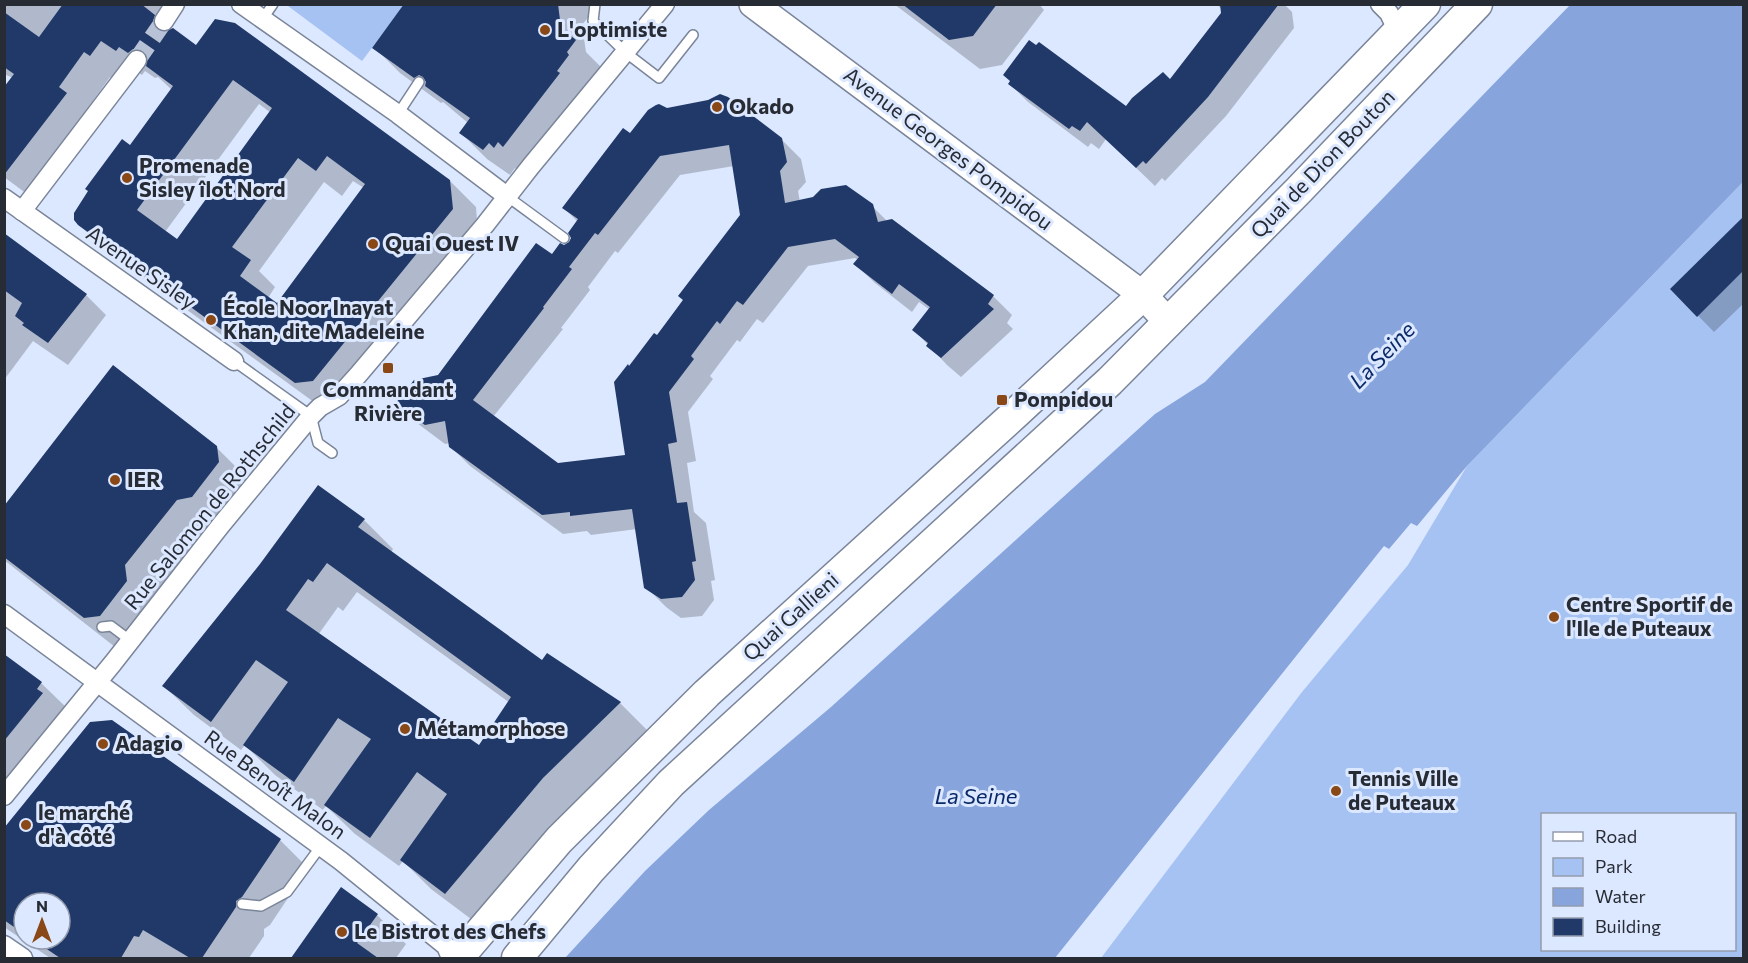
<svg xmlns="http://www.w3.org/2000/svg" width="1748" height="963" font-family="Commissioner,sans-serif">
  <rect width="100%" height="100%" fill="#dce8ff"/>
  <g fill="#a6c2f3" fill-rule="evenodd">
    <path d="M 289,4 L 404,5 L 362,61 L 288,6 Z"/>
    <path d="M 1743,182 L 1743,958 L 1101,958 L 1302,692 L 1408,565 L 1467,466 ZM 1542,814 L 1734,814 L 1734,950 L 1542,950 Z"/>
  </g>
  <path fill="#87a5dc" d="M 1571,4 L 1743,5 L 1743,182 L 1467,466 L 1417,526 L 1411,523 L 1389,549 L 1384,546 L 1055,958 L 565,958 L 645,871 L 709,810 L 831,707 L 1155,414 L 1205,382 Z"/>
  <g fill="#0003" fill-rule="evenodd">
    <path d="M 4,4 L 172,4 L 159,22 L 169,31 L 450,181 L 476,207 L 478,235 L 322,408 L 106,251 L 79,224 L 130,147 L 172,90 L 158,77 L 155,78 L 145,71 L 142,75 L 128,65 L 116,81 L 110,77 L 85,112 L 92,119 L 27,194 L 4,177 L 4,89 L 13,78 L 4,74 ZM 259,104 L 271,113 L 177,241 L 165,232 ZM 353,181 L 364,188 L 278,306 L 268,298 L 275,287 L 259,271 L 324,182 L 342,196 Z"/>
    <path d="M 406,4 L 589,4 L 594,10 L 582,25 L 586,52 L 601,67 L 520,173 L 515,168 L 510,175 L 487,159 L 461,133 L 468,123 L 443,102 L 441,103 L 400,73 L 374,47 Z"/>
    <path d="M 894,4 L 1039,4 L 1044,10 L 1002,65 L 980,69 Z"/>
    <path d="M 1216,4 L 1284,4 L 1292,12 L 1294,28 L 1226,116 L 1165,181 L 1162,178 L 1155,186 L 1106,139 L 1099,149 L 1091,143 L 1088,147 L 1028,102 L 1010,84 L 1127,108 L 1170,82 L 1224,11 Z"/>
    <path d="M 666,109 L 781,139 L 801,159 L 806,182 L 798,191 L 800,202 L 872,206 L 888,222 L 993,296 L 1012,315 L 1007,323 L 1013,329 L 961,377 L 947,365 L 914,330 L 930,310 L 919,302 L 912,312 L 875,283 L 855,264 L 858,260 L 855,258 L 808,266 L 763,323 L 757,319 L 740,342 L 737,340 L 710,376 L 713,379 L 688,412 L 696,461 L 687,463 L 694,512 L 706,523 L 715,580 L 711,581 L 714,600 L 702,616 L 681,618 L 666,607 L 646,587 L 637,529 L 591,535 L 587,531 L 563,534 L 470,466 L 450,446 L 450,443 L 445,444 L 417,423 L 397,403 L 438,376 L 552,257 L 570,244 L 578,222 L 564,208 L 631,135 ZM 734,166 L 742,215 L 657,337 L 629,368 L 626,456 L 558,465 L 493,417 L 563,329 L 561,328 L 590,290 L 588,287 L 615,251 L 618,253 L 680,175 Z"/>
    <path d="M 1744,219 L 1744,303 L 1714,332 L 1672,289 Z"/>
    <path d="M 4,236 L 86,295 L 106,315 L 68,365 L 33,341 L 4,380 Z"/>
    <path d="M 216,447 L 246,477 L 248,492 L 221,526 L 206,528 L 154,595 L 156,611 L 115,647 L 4,560 L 4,509 Z"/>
    <path d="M 364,520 L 393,549 L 391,553 L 542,662 L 620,703 L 649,732 L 475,922 L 431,889 L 403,861 L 399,866 L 355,834 L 326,806 L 323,810 L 275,775 L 245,745 L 241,750 L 194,715 L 164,686 ZM 357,592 L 510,703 L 480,747 L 318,635 L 338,607 L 343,611 Z"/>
    <path d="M 4,656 L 41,683 L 71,712 L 4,790 Z"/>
    <path d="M 4,830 L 280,840 L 308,868 L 270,925 L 264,929 L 264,936 L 249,958 L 175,958 L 172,957 L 171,958 L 50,958 L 4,927 ZM 24,903 L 60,903 L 60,939 L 24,939 Z"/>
    <path d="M 341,889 L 377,915 L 406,944 L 396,958 L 293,958 Z"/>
  </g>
  <g fill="#213968" fill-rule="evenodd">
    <path d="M 63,4 L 141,4 L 155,15 L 153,21 L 157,30 L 164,32 L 173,28 L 196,45 L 215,19 L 235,23 L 450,180 L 453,209 L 313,381 L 295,383 L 78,225 L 74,220 L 74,213 L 88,191 L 85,189 L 122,139 L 130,145 L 173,86 L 146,66 L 148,56 L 143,51 L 133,49 L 128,53 L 119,47 L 116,51 L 101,41 L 90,56 L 84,52 L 59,87 L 67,93 L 4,175 L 4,87 L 14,74 L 4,67 L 4,12 L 39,37 ZM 233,80 L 272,108 L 177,239 L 137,210 ZM 327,156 L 365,184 L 277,303 L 240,276 L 251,260 L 232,247 L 298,158 L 316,171 Z"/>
    <path d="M 404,4 L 558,4 L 561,28 L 576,40 L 567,52 L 569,55 L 557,71 L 560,73 L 503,147 L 498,142 L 494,148 L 489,143 L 483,150 L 459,133 L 470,118 L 425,86 L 426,82 L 423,77 L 419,75 L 414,78 L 372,48 Z"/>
    <path d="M 902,4 L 997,4 L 973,36 L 949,40 Z"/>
    <path d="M 1220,4 L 1279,4 L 1208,97 L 1146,164 L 1143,161 L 1136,168 L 1087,122 L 1080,131 L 1072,126 L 1069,129 L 1008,84 L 1010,81 L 1003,75 L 1029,40 L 1036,45 L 1039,42 L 1126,106 L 1132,98 L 1163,72 L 1170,79 L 1221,13 Z"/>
    <path d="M 720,94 L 728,97 L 782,138 L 787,162 L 780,171 L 785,203 L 813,197 L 821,189 L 846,185 L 873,204 L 878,222 L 892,219 L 994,295 L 988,304 L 994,309 L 941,358 L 926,346 L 928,343 L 912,330 L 930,307 L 899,284 L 892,294 L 853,264 L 859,257 L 835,239 L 788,247 L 743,305 L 737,301 L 720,324 L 717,321 L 691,356 L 694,359 L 669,392 L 677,442 L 668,444 L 677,503 L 687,502 L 696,561 L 692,562 L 695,580 L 682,597 L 661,599 L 644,588 L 632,509 L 570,516 L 570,512 L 542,515 L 449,447 L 445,421 L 425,425 L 395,404 L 414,380 L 438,375 L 536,243 L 552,254 L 560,243 L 564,245 L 569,242 L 571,238 L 568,233 L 578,219 L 562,208 L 623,128 L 630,133 L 648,110 L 656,105 L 659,104 L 667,108 L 708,100 ZM 729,145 L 740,215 L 678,296 L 683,300 L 657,335 L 654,333 L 629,366 L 628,364 L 614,382 L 625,455 L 558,463 L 473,400 L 544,308 L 543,307 L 572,269 L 569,267 L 595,233 L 598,235 L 660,156 Z"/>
    <path d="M 1743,217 L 1743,271 L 1697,317 L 1670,289 Z"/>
    <path d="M 4,233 L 87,294 L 48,343 L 22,325 L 24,323 L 15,316 L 22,303 L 4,290 Z"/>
    <path d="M 113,365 L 217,446 L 219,462 L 192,497 L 177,500 L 125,565 L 127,581 L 100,616 L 84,618 L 4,557 L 4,506 Z"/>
    <path d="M 318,485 L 365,519 L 358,527 L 542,660 L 547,653 L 621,702 L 543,778 L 445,894 L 400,860 L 447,794 L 417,772 L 370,838 L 324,805 L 371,739 L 338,718 L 294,782 L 243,745 L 288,682 L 256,660 L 211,722 L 162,686 L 260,564 ZM 327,563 L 511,697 L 479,745 L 286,610 L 308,579 L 313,582 Z"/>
    <path d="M 4,654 L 42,682 L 37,689 L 43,693 L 4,741 Z"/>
    <path d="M 112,720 L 281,839 L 242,897 L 236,901 L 236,907 L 202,958 L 190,958 L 143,930 L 139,937 L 134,936 L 121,958 L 60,958 L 32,939 L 60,939 L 60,903 L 24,903 L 24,934 L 4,920 L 4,828 L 90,722 Z"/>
    <path d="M 341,887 L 378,914 L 357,943 L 378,958 L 291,958 Z"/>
  </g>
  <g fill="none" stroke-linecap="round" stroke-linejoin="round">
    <path stroke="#b8c2d6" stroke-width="18" stroke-dasharray="18 9" stroke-linecap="butt" d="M 137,60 L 164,21"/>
    <defs>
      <g id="lane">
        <path d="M 595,4 L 593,21 L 625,52 L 659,78 L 693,35"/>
        <path d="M 262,20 L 273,4"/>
        <path d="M 398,114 L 419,82"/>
        <path d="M 508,197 L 564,238"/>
        <path d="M 234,361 L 311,416 L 318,443 L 332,453"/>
        <path d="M 102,627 L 111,626 L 131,641"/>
        <path d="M 242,904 L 261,906 L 287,892 L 321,846"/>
      </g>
      <g id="street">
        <path d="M 241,4 L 398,114 L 508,197"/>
        <path d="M 1380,4 L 1389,13 L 1398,32"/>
        <path d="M 164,21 L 175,4"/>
        <path d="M 4,198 L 234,361"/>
        <path d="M 22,211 L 137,60"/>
        <path d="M 4,614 L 341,861 L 446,946 L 451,958"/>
        <path d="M 4,796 L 113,663 L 221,525 L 311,416 L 320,407 L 339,396 L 358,375 L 485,225 L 531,166 L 665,4"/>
        <path d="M 4,945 L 23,958"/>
      </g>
      <path id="secondary" d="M 753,4 L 1143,295 L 1169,323"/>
      <g id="primary">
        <path d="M 458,958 L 559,840 L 707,693 L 1016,413 L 1143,295 L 1425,4"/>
        <path d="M 517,958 L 591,869 L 671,783 L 1110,381 L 1298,191 L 1477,4"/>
      </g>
    </defs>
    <use href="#lane" stroke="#7a8599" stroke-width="12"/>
    <use href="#street" stroke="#7a8599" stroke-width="21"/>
    <use href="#secondary" stroke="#7a8599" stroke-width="30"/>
    <use href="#primary" stroke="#7a8599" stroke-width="33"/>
    <use href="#lane" stroke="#fff" stroke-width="9"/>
    <use href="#street" stroke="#fff" stroke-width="18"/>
    <use href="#secondary" stroke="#fff" stroke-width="27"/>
    <use href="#primary" stroke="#fff" stroke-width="30"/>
  </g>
  <g fill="#8a4817" stroke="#dce8ff" stroke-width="2">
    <circle cx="545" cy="30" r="6"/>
    <circle cx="717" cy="107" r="6"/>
    <circle cx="127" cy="178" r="6"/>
    <circle cx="373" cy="244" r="6"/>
    <circle cx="211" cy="320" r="6"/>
    <rect x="382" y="362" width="12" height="12" rx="3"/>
    <rect x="996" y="394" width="12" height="12" rx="3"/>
    <circle cx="115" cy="480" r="6"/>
    <circle cx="1554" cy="617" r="6"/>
    <circle cx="405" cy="729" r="6"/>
    <circle cx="103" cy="744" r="6"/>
    <circle cx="1336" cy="791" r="6"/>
    <circle cx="26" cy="825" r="6"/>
    <circle cx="342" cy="932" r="6"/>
  </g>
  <g text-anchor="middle" stroke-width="6" stroke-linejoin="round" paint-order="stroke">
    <g font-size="21" font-weight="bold" fill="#272b34" stroke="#dce8ff" text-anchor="start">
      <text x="557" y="37">L'optimiste</text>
      <text x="729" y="114">Okado</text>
      <text x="139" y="173">Promenade<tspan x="139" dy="24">Sisley îlot Nord</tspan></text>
      <text x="385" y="251">Quai Ouest IV</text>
      <text x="223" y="315">École Noor Inayat<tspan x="223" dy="24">Khan, dite Madeleine</tspan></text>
      <text x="388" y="397" text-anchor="middle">Commandant<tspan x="388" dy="24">Rivière</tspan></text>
      <text x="1014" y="407">Pompidou</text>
      <text x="127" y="487">IER</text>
      <text x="1566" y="612">Centre Sportif de<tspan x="1566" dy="24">l'Ile de Puteaux</tspan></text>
      <text x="417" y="736">Métamorphose</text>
      <text x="115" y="751">Adagio</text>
      <text x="1348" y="786">Tennis Ville<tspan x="1348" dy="24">de Puteaux</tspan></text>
      <text x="38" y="820">le marché<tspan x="38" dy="24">d'à côté</tspan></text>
      <text x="354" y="939">Le Bistrot des Chefs</text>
    </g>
    <g font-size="21" fill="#272b34" stroke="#dce8ff">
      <text transform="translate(948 149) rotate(37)" y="7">Avenue Georges Pompidou</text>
      <text transform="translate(1323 164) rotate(-46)" y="7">Quai de Dion Bouton</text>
      <text transform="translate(141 268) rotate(35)" y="7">Avenue Sisley</text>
      <text transform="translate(210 507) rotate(-51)" y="7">Rue Salomon de Rothschild</text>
      <text transform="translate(791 617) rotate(-42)" y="7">Quai Gallieni</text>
      <text transform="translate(275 785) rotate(36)" y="7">Rue Benoît Malon</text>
    </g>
    <g font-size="22" font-style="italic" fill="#092969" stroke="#dce8ff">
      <text transform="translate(1382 355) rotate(-46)" y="8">La Seine</text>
      <text x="976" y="804">La Seine</text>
    </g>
  </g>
  <rect width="1748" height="963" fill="none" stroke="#272b34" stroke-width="12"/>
  <rect x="1541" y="813" width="195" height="138" fill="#dce8ff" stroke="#949cae" stroke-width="1.5"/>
  <rect x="1553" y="832" width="30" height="9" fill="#ffffff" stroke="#949cae" stroke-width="1.5"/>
  <text x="1595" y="843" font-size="18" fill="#272b34">Road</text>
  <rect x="1553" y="858" width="30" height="18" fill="#a6c2f3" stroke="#949cae" stroke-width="1.5"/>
  <text x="1595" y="873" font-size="18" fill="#272b34">Park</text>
  <rect x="1553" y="888" width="30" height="18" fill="#87a5dc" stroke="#949cae" stroke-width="1.5"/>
  <text x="1595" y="903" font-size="18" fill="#272b34">Water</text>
  <rect x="1553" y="918" width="30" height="18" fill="#213968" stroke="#949cae" stroke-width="1.5"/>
  <text x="1595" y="933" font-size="18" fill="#272b34">Building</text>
  <g transform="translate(42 921)"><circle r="28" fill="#dce8ff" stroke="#949cae" stroke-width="1.5"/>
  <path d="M0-4.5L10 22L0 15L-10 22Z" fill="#8a4817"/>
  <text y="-9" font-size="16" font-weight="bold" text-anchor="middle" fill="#272b34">N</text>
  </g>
</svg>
